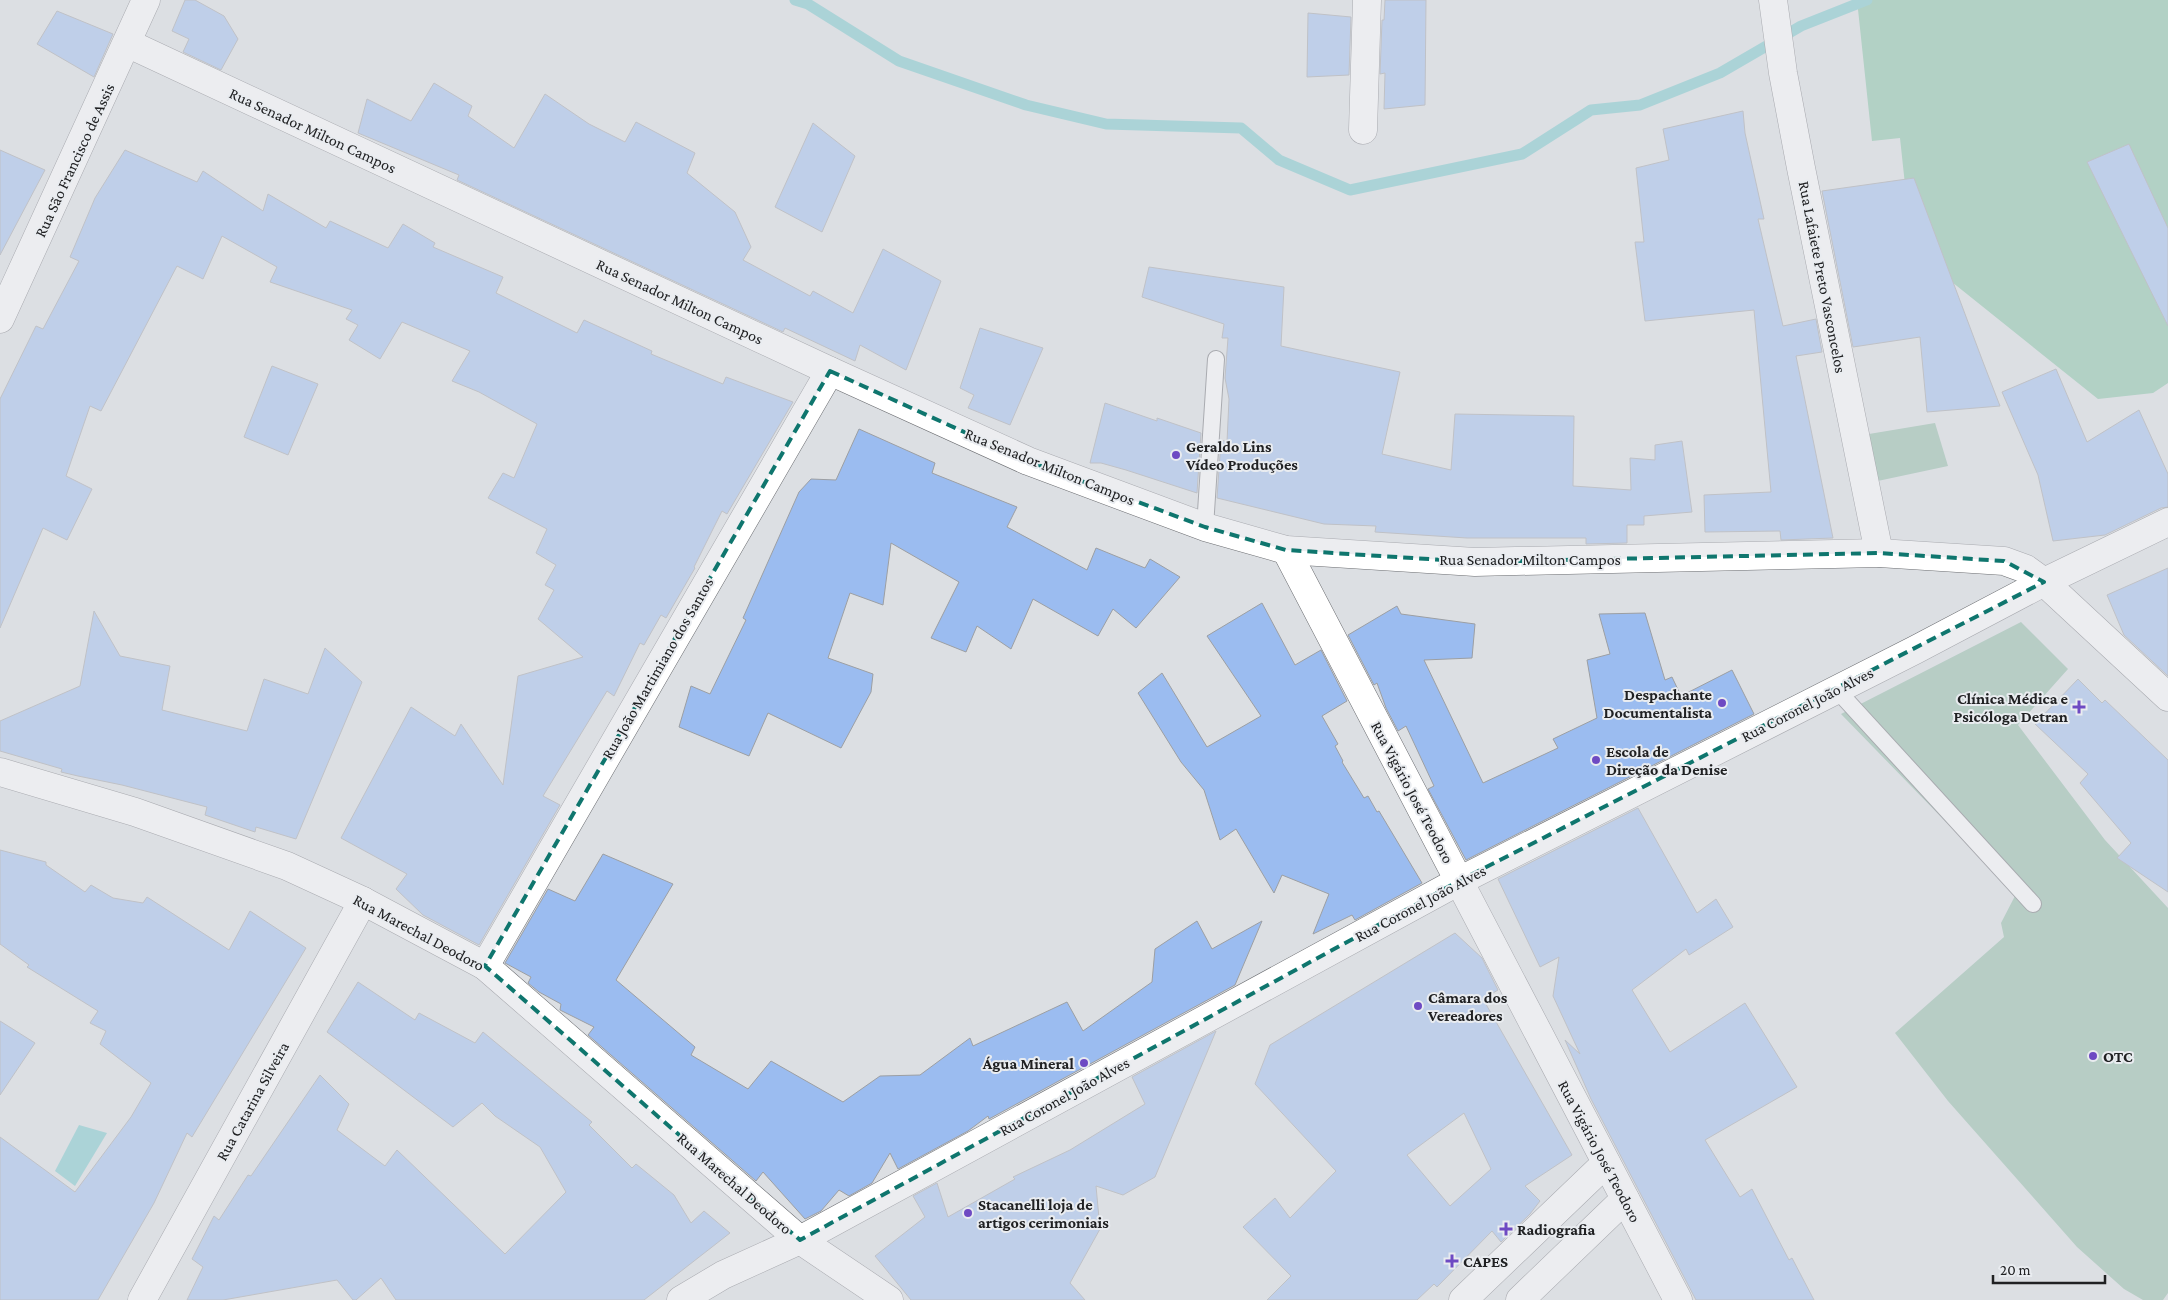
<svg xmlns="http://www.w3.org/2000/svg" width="2168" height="1300" font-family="'Crimson Pro',serif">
  <rect width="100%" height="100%" fill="#dcdfe3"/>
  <g fill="#89b8a0">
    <path d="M 1935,423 L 1948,466 L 1873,482 L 1863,435 Z"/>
    <path d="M 2021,622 L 2068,669 L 2018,725 L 2105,840 L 2168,908 L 2168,1293 L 2163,1300 L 2143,1300 L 2124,1289 L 2077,1247 L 1948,1101 L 1895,1033 L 2004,937 L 2001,923 L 2016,894 L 1841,714 Z"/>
  </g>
  <path fill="#7ec09f" d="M 1857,0 L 2168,0 L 2168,383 L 2153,393 L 2098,399 L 1912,250 L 1900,138 L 1872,141 Z"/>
  <path fill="#70c6c7" d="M 79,1125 L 107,1133 L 75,1186 L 55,1171 Z"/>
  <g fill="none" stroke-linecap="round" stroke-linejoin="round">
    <path stroke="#70c6c7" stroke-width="11" d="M 795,0 L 808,4 L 899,61 L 1026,105 L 1106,124 L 1241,128 L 1279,160 L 1350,190 L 1522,154 L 1591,110 L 1640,105 L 1720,73 L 1801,26 L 1867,0"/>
  </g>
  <g fill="#9bbcf0" stroke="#9c9fa3" fill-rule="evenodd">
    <path d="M 185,0 L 195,0 L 224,16 L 238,39 L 221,70 L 183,52 L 189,39 L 172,31 Z"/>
    <path d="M 1385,0 L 1426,0 L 1425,105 L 1384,109 L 1385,73 L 1380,74 L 1382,20 L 1384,20 Z"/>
    <path d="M 57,11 L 113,34 L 94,77 L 37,44 Z"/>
    <path d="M 1308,13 L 1351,17 L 1349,75 L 1307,77 Z"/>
    <path d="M 434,83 L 472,106 L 468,116 L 514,148 L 545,94 L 589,124 L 625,142 L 636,122 L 695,153 L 687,173 L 735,212 L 751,247 L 743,260 L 810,296 L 813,291 L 853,313 L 883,249 L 941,281 L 906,370 L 860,345 L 855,361 L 785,328 L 783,332 L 457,180 L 459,175 L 358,133 L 367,99 L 411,121 Z"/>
    <path d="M 1743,111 L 1745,133 L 1764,219 L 1758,219 L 1783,326 L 1816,319 L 1822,352 L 1796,356 L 1833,538 L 1781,540 L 1780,531 L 1705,532 L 1704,495 L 1771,492 L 1754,310 L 1645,321 L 1635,242 L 1644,242 L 1636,168 L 1669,160 L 1663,129 Z"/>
    <path d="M 813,123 L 855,156 L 822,232 L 775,207 Z"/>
    <path d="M 2129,144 L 2168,228 L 2168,326 L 2087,162 Z"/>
    <path d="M 0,150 L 45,170 L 0,255 Z"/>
    <path d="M 125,150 L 197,182 L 203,171 L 263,211 L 268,194 L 326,228 L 330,221 L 388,248 L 403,224 L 435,243 L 433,247 L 503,277 L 496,293 L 577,333 L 584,320 L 652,351 L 651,354 L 723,384 L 726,377 L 793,402 L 727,514 L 722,511 L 694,567 L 695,568 L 666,618 L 661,615 L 644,645 L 640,643 L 614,696 L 607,691 L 543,796 L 560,805 L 479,945 L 423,915 L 396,889 L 407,874 L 341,838 L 411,707 L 455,736 L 461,724 L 503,785 L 518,676 L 583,657 L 538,619 L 554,590 L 545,585 L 556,565 L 536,553 L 547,529 L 488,498 L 503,473 L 514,478 L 537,424 L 479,392 L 452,381 L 470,351 L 402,322 L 380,359 L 349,340 L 358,325 L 346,319 L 352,310 L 270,282 L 277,267 L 222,236 L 203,279 L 177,266 L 101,411 L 90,406 L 66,476 L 92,489 L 67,540 L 43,528 L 0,628 L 0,399 L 36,326 L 43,329 L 79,261 L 70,257 L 95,198 Z"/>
    <path d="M 1914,178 L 1983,362 L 2000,406 L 1927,412 L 1920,337 L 1853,347 L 1822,191 Z"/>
    <path d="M 1149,267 L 1284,287 L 1281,346 L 1400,372 L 1382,454 L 1451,470 L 1455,414 L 1574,416 L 1573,486 L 1631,490 L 1630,458 L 1655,460 L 1655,445 L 1682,441 L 1692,512 L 1644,516 L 1644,525 L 1627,525 L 1627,543 L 1586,544 L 1586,538 L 1467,538 L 1375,532 L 1376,526 L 1324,524 L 1217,498 L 1221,440 L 1227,442 L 1229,399 L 1225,378 L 1228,338 L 1222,338 L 1224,324 L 1142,297 Z"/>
    <path d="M 980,328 L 1043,348 L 1010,425 L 968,408 L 974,395 L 960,388 Z"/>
    <path d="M 272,366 L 318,384 L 288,455 L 244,437 Z"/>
    <path d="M 2056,369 L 2087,442 L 2139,410 L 2168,474 L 2168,507 L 2161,508 L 2105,535 L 2053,541 L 2038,475 L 2002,392 Z"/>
    <path d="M 1105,403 L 1157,421 L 1157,418 L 1201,433 L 1197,493 L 1126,470 L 1101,463 L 1090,463 Z"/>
    <path d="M 859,429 L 935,463 L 932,473 L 1017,507 L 1007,527 L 1087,570 L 1096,548 L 1145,568 L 1150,559 L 1180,577 L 1136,628 L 1113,609 L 1098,636 L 1033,599 L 1011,649 L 977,626 L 966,652 L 931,638 L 959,582 L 891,543 L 883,605 L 850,593 L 828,658 L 873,674 L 871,692 L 841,748 L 768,713 L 749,756 L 679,727 L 691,686 L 710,694 L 746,620 L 743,618 L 799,492 L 811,479 L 836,480 Z"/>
    <path d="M 2168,568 L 2168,676 L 2124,635 L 2107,595 Z"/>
    <path d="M 1262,603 L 1295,665 L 1321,650 L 1347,701 L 1322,716 L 1338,744 L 1335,746 L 1343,761 L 1342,762 L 1364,798 L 1368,796 L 1377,812 L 1379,811 L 1422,883 L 1355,920 L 1352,915 L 1313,934 L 1329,894 L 1282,875 L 1274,893 L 1236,829 L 1220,840 L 1204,790 L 1181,762 L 1138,693 L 1162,673 L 1207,747 L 1261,716 L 1207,636 Z"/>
    <path d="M 1397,606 L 1401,614 L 1475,624 L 1472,658 L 1424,660 L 1483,783 L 1558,748 L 1553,739 L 1597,718 L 1587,660 L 1610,654 L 1599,614 L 1645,613 L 1665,680 L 1672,677 L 1681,696 L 1732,670 L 1754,714 L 1466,860 L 1428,789 L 1434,786 L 1406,726 L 1398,731 L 1386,708 L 1377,683 L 1374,685 L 1348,635 Z"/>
    <path d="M 94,611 L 120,656 L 170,666 L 162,710 L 247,731 L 264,679 L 308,694 L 325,648 L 362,682 L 296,839 L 256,827 L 255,832 L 205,815 L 207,807 L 122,785 L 78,776 L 61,772 L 62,769 L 0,751 L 0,721 L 80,686 Z"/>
    <path d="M 2078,679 L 2102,703 L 2105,700 L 2168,760 L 2168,892 L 2117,858 L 2131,843 L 2080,783 L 2088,774 L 2035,724 Z"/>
    <path d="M 1638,808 L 1697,913 L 1716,899 L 1733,927 L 1689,955 L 1686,949 L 1632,990 L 1670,1052 L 1745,1003 L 1797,1087 L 1705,1140 L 1740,1197 L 1752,1189 L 1789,1260 L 1792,1258 L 1814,1300 L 1696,1300 L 1591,1099 L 1565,1040 L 1580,1054 L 1553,996 L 1559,957 L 1540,967 L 1498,879 Z"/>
    <path d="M 0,850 L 46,862 L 46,865 L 85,892 L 91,885 L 113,898 L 143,903 L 147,897 L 229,950 L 250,911 L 306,948 L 192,1137 L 187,1133 L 154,1203 L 98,1300 L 0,1300 L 0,1137 L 75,1192 L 131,1117 L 151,1083 L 100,1044 L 106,1031 L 90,1023 L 98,1011 L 27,967 L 29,965 L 0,944 Z"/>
    <path d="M 603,854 L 673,884 L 616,980 L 695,1047 L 691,1055 L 748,1089 L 771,1061 L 843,1102 L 880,1076 L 920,1075 L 970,1038 L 973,1046 L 1067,1002 L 1083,1031 L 1152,982 L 1155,949 L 1197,921 L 1212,949 L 1262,921 L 1235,985 L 989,1119 L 988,1116 L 968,1131 L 898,1169 L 890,1153 L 872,1183 L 849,1196 L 839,1190 L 821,1211 L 805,1219 L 763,1172 L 756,1181 L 588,1035 L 594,1027 L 560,1010 L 561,1004 L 539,992 L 528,983 L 531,977 L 505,963 L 548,889 L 575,901 Z"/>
    <path d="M 1455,933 L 1482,958 L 1498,990 L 1483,999 L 1572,1155 L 1525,1186 L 1540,1201 L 1530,1214 L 1501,1242 L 1492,1231 L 1437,1287 L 1434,1284 L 1417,1300 L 1267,1300 L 1291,1276 L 1243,1227 L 1275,1198 L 1290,1218 L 1336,1171 L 1255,1084 L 1270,1045 ZM 1464,1113 L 1491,1169 L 1450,1206 L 1407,1155 Z"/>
    <path d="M 358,982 L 415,1020 L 419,1013 L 475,1043 L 483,1032 L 592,1122 L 589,1125 L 632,1168 L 636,1164 L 674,1195 L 691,1223 L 704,1211 L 730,1233 L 644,1300 L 396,1300 L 381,1278 L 356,1300 L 353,1300 L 337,1280 L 223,1300 L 187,1300 L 203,1267 L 192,1259 L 214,1216 L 219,1220 L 248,1175 L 251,1176 L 320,1075 L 349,1104 L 337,1130 L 385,1166 L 397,1150 L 505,1254 L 566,1192 L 540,1147 L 495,1116 L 482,1103 L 453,1127 L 327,1032 Z"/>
    <path d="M 0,1021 L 35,1043 L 0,1095 Z"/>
    <path d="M 1216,1031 L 1155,1177 L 1123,1195 L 1096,1186 L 1100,1229 L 1070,1283 L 1085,1300 L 911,1300 L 875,1256 L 925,1217 L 913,1196 L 937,1183 L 948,1217 L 1015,1179 L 1013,1177 L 1070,1150 L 1145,1104 L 1132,1077 Z"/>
  </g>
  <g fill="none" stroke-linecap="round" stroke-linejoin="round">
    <defs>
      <g id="service">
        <path d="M 1205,527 L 1216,359"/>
        <path d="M 1836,689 L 2033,904"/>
      </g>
      <g id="minor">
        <path d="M 1773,0 L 1783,73 L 1801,168 L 1879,553"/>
        <path d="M 127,43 L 830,371 L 1028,461 L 1205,527 L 1286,550 L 1475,562 L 1879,553 L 2004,561 L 2026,569 L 2044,582 L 2168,697"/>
        <path d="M 1363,130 L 1367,0"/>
        <path d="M 1286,550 L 1678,1300"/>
        <path d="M 485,966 L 830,371"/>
        <path d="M 142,1300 L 363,901"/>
        <path d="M 1463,1300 L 1606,1163"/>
        <path d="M 1520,1300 L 1625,1199"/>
      </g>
      <g id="tertiary">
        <path d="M 0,319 L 146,0"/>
        <path d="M 0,772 L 135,812 L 287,866 L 363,901 L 485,966 L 800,1240 L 889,1300"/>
        <path d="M 681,1300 L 723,1275 L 800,1240 L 1459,881 L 1915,650 L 2044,582 L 2168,522"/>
      </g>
    </defs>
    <use href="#service" stroke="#6b6d71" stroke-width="18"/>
    <use href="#minor" stroke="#6b6d71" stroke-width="29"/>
    <use href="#tertiary" stroke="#6b6d71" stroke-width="29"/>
    <use href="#service" stroke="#fff" stroke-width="16"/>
    <use href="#minor" stroke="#fff" stroke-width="28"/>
    <use href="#tertiary" stroke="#fff" stroke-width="28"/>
  </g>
  <path d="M0 0H2168V1300H0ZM 830,371 L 1028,461 L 1205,527 L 1286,550 L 1475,562 L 1879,553 L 2004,561 L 2044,582 L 1459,881 L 800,1240 L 485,966 Z" fill="#dcdfe3" fill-opacity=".55" fill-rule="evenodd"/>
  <path fill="none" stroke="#0f766e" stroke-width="4" stroke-dasharray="10 6" stroke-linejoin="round" d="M 830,371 L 1028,461 L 1205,527 L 1286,550 L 1475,562 L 1879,553 L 2004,561 L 2044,582 L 1459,881 L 800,1240 L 485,966 Z"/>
  <g fill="#6e4ac3" stroke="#e9ecf0" stroke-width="2">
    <circle cx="1176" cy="455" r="5"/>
    <circle cx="1722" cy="703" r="5"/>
    <path d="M2076.5 699.5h5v5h5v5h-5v5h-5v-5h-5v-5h5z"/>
    <circle cx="1596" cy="760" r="5"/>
    <circle cx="1418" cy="1006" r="5"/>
    <circle cx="2093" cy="1056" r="5"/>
    <circle cx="1084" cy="1063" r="5"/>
    <circle cx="968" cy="1213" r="5"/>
    <path d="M1503.5 1221.5h5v5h5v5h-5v5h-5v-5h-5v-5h5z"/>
    <path d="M1449.5 1253.5h5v5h5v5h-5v5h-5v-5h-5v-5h5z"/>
  </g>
  <g text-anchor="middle" stroke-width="4" stroke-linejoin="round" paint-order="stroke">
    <g font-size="16" fill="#202123" stroke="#e9ecf0">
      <text transform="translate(313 130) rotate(25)" y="6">Rua Senador Milton Campos</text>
      <text transform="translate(74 160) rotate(-65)" y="6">Rua São Francisco de Assis</text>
      <text transform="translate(1823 277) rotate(79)" y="6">Rua Lafaiete Preto Vasconcelos</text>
      <text transform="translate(680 301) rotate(25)" y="6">Rua Senador Milton Campos</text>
      <text transform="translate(1050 466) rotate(22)" y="6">Rua Senador Milton Campos</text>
      <text x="1530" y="565">Rua Senador Milton Campos</text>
      <text transform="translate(657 668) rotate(-60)" y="6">Rua João Martimiano dos Santos</text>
      <text transform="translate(1807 704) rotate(-27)" y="6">Rua Coronel João Alves</text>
      <text transform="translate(1413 792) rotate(62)" y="6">Rua Vigário José Teodoro</text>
      <text transform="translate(1420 903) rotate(-28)" y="6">Rua Coronel João Alves</text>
      <text transform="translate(419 932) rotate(28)" y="6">Rua Marechal Deodoro</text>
      <text transform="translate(1064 1096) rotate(-29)" y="6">Rua Coronel João Alves</text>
      <text transform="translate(252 1101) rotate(-61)" y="6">Rua Catarina Silveira</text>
      <text transform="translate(1600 1151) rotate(62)" y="6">Rua Vigário José Teodoro</text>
      <text transform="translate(735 1183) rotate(41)" y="6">Rua Marechal Deodoro</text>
    </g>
    <g font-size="16" font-weight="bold" fill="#202123" stroke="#e9ecf0" text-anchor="start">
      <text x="1186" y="452">Geraldo Lins<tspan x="1186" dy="18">Vídeo Produções</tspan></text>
      <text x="1712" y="700" text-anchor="end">Despachante<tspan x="1712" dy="18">Documentalista</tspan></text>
      <text x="2068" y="704" text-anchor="end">Clínica Médica e<tspan x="2068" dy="18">Psicóloga Detran</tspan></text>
      <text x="1606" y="757">Escola de<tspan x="1606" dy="18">Direção da Denise</tspan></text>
      <text x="1428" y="1003">Câmara dos<tspan x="1428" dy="18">Vereadores</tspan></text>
      <text x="2103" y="1062">OTC</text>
      <text x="1074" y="1069" text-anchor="end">Água Mineral</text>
      <text x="978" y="1210">Stacanelli loja de<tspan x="978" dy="18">artigos cerimoniais</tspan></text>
      <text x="1517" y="1235">Radiografia</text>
      <text x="1463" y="1267">CAPES</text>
    </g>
  </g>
  <path d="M1993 1275v8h112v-8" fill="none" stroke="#202123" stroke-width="2.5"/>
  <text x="2000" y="1275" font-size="15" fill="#202123" stroke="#e9ecf0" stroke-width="4" paint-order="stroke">20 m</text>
</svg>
